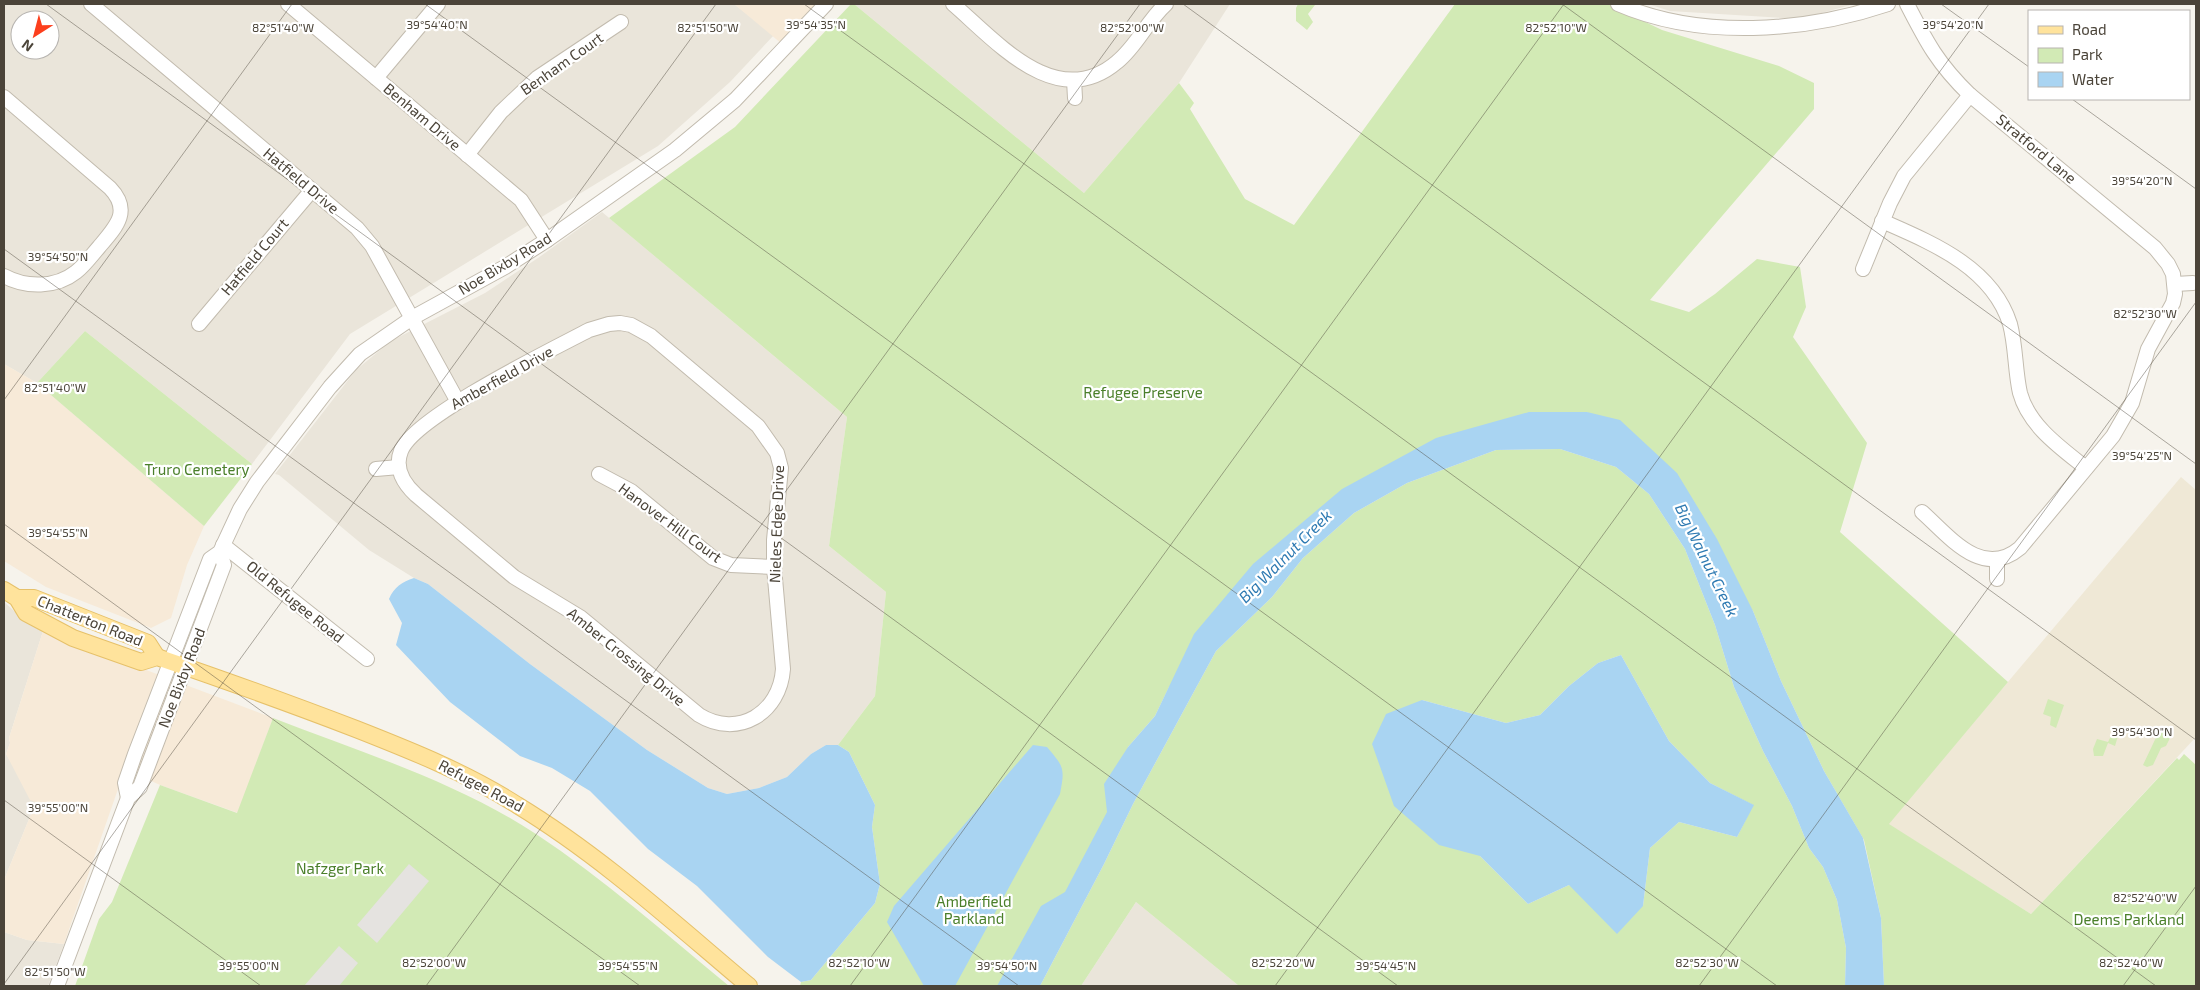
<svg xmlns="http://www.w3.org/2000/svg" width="2200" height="990" font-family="'Exo 2',sans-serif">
  <rect width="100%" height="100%" fill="#f6f3ec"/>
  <g fill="#eae5da" fill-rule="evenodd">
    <path d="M 4,4 L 734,4 L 774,35 L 730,82 L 658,146 L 350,334 L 252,464 L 85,331 L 37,383 L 4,364 ZM 20,20 L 50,20 L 50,50 L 20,50 Z"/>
    <path d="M 854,4 L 1082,5 L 1230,4 L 1179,83 L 1084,193 Z"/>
    <path d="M 1648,4 L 1854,4 L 1800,19 L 1670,11 Z"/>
    <path d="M 602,212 L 847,417 L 829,546 L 886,592 L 875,696 L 838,745 L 826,745 L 811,754 L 787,777 L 759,788 L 727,794 L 708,788 L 647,750 L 530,664 L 428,584 L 414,578 L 369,550 L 279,475 L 275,474 L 356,370 L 391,341 L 485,293 L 538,258 Z"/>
    <path d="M 4,602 L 22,618 L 43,631 L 9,738 L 10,743 L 6,754 L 36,802 L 4,880 Z"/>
    <path d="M 1136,902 L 1239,986 L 1081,986 Z"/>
    <path d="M 4,932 L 27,940 L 64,944 L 48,986 L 4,986 Z"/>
  </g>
  <g fill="#f7ead8">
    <path d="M 734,4 L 820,4 L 782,44 Z"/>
    <path d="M 4,364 L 37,383 L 204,526 L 187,565 L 171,618 L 151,628 L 46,587 L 4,561 Z"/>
    <path d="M 43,631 L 273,718 L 238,813 L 160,785 L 125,769 L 64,944 L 27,940 L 4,932 L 4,880 L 36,802 L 30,800 L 6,754 L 10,743 L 9,738 Z"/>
  </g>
  <path fill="#efe8d6" d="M 2181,477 L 2196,490 L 2196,737 L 2031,914 L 1888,824 Z"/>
  <g fill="#d2eab5" fill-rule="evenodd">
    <path d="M 851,4 L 854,4 L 1084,193 L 1179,83 L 1194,103 L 1190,109 L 1245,199 L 1294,225 L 1455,4 L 1608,4 L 1662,30 L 1779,66 L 1814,83 L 1814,109 L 1650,300 L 1689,312 L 1715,294 L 1757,259 L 1800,267 L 1806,307 L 1793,337 L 1867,443 L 1840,532 L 2008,682 L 1889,824 L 2031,914 L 2177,758 L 2179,760 L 2184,754 L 2196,765 L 2196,986 L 1884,986 L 1881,918 L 1864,840 L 1824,771 L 1781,681 L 1753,611 L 1587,412 L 1556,412 L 1361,483 L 1169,687 L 1155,716 L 1128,747 L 1119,797 L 1015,986 L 800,986 L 801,982 L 811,980 L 875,903 L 880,884 L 872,827 L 875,805 L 849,752 L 838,745 L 875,696 L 886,592 L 829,546 L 847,417 L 609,218 L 735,127 Z"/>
    <path d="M 1298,4 L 1315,5 L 1308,14 L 1313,22 L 1307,30 L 1296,21 L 1296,8 Z"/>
    <path d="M 85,331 L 252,464 L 204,526 L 37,383 Z"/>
    <path d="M 1560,449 L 1616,467 L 1649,494 L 1685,549 L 1715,625 L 1734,687 L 1763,751 L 1792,806 L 1809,848 L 1823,867 L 1837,900 L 1846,948 L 1845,986 L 1239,986 L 1136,902 L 1081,986 L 1040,986 L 1104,864 L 1133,804 L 1216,651 L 1272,597 L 1303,558 L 1354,513 L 1407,483 L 1496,450 ZM 1621,655 L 1669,741 L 1710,783 L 1753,805 L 1737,837 L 1679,822 L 1650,848 L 1643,906 L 1569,885 L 1528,904 L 1480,856 L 1422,700 L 1506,723 L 1540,715 L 1569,686 L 1598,663 Z"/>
    <path d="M 2048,699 L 2064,705 L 2056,728 L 2050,725 L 2051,717 L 2043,714 Z"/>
    <path d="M 273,718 C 361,752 457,782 536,834 C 604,879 666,934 729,986 L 75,986 L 99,919 L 112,902 L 160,785 L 237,813 Z"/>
    <path d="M 2161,727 L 2173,732 L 2166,746 L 2161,748 L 2153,765 L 2147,767 L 2143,765 Z"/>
    <path d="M 2112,734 L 2118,736 L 2115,746 L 2108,743 L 2103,756 L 2094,756 L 2093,749 L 2097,739 L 2108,742 Z"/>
  </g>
  <g fill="#e5e3e0">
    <path d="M 409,864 L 429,881 L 377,943 L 357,925 Z"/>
    <path d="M 339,946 L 358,963 L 339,986 L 304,986 Z"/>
  </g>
  <g fill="#a9d4f2">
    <path d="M 1529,412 L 1587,412 L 1620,420 L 1677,473 L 1717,539 L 1753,611 L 1781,681 L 1824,771 L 1863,838 L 1881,918 L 1884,986 L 1845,986 L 1846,948 L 1837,900 L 1823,867 L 1809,848 L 1792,806 L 1763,751 L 1734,687 L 1715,625 L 1685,549 L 1649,494 L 1616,467 L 1560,449 L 1496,450 L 1407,483 L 1354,513 L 1303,558 L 1272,597 L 1216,651 L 1133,804 L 1104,864 L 1040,986 L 997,986 L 1041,906 L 1065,892 L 1107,812 L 1104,784 L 1128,747 L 1155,716 L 1194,634 L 1253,564 L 1342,489 L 1436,438 Z"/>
    <path d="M 414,578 L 428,584 L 530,664 L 647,750 L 708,788 L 727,794 L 759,788 L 787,777 L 811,754 L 826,745 L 838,745 L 849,752 L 875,805 L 872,827 L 880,884 L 875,903 L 811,980 L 801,982 L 768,957 L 697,886 L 648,849 L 590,791 L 552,768 L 520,756 L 450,702 L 396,645 L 402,623 L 389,599 C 394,587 402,582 414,578 Z"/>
    <path d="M 1621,655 L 1669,741 L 1710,783 L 1754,805 L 1737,837 L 1679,822 L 1650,848 L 1643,906 L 1617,934 L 1569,885 L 1528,904 L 1480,856 L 1439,845 L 1394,806 L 1372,744 L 1386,714 L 1422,700 L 1506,723 L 1540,715 L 1569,686 L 1598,663 Z"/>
    <path d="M 1033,745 L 1047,747 C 1064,767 1065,768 1060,794 L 955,986 L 924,986 L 887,922 L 894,906 Z"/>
  </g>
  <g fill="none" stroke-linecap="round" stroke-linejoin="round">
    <defs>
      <g id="minor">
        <path d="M 91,4 L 357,228 L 372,246 L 458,402"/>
        <path d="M 288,4 L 521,200 L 547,240"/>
        <path d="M 953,4 C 997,42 1057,113 1117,62 C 1137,46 1147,21 1166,4"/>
        <path d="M 1618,4 C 1701,40 1805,32 1888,4"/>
        <path d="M 1907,4 C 1927,43 1938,64 1970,95 L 2155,248 L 2168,264 L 2173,274 L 2175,294 L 2173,303 L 2148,349 L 2132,403 L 2113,436 L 2020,548 C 1982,580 1949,536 1922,512"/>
        <path d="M 376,78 L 438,4"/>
        <path d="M 1074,80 L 1075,98"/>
        <path d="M 4,97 L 110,188 C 132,211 116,227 99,247 C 92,255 85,265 76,272 C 56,288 26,288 4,276"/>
        <path d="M 467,155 L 501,112 L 537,78 L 621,22"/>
        <path d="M 1882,221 C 1932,243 1992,267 2010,324 C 2016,347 2015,371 2020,393 C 2029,426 2061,448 2086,468"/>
        <path d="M 1863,269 L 1890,203 L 1904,176 L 1970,95"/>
        <path d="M 2175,284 L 2193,283"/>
        <path d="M 620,323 L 631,325 L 651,336 L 758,426 L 777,453 L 781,468 L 774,540 L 774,567 L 783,669 C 780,713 738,739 699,715 L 580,617 L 514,577 L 416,495 C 404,484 394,468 401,451 C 414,417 551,350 589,330 L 609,324 Z"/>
        <path d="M 199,324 L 312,190"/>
        <path d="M 376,469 L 399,467"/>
        <path d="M 599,474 L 631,491 L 713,558 L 731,565 L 774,567"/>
        <path d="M 223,545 L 367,659"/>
        <path d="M 1997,560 L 1997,579"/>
        <path d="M 128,798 L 125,783 L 135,754 L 210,559 L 220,552 L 240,509 L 257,482 L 330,387 L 360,354 L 412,318 L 505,267 L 547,240 L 675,150 L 735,100 L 826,4"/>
        <path d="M 57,986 L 128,798 L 140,787 L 224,565 L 220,552"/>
      </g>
      <g id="major">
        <path d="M 4,590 L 17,598 L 26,613 L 73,638 L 141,662 L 157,657 C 224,680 291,704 356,729 C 412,751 467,773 517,805 C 601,856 674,923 749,986"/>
        <path d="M 17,598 L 34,598 L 148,643 L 157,657"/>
      </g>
    </defs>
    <use href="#minor" stroke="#c2bbae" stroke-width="16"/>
    <use href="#major" stroke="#e6c16a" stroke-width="18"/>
    <use href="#minor" stroke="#fff" stroke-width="14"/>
    <use href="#major" stroke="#ffe39c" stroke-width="16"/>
  </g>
  <path fill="none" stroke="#4b4439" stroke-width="1" stroke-opacity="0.45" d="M 46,4 L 1398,986M 425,4 L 1777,986M 804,4 L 2156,986M 1183,4 L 2196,740M 1562,4 L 2196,464M 1941,4 L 2029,67M 2072,99 L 2196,189M 4,249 L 1019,986M 4,400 L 292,4M 4,524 L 640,986M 4,800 L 261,986M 4,984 L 716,4M 426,986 L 1140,4M 850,986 L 1564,4M 1275,986 L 1989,4M 1699,986 L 2196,302M 2123,986 L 2196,886"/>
  <g text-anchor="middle" stroke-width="4.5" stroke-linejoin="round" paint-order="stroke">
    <g font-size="15" fill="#4b4439" stroke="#fff">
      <text transform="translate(562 64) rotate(-35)" y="5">Benham Court</text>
      <text transform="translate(422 117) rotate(40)" y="5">Benham Drive</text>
      <text transform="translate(2036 149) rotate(40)" y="5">Stratford Lane</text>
      <text transform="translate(301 181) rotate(40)" y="5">Hatfield Drive</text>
      <text transform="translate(255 257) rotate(-50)" y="5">Hatfield Court</text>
      <text transform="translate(505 264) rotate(-31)" y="5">Noe Bixby Road</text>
      <text transform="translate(502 378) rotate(-29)" y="5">Amberfield Drive</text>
      <text transform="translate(670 523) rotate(36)" y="5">Hanover Hill Court</text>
      <text transform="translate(777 524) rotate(-88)" y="5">Nieles Edge Drive</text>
      <text transform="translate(295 602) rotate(39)" y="5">Old Refugee Road</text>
      <text transform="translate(90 621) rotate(22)" y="5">Chatterton Road</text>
      <text transform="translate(626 657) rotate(39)" y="5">Amber Crossing Drive</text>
      <text transform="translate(182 678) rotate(-69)" y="5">Noe Bixby Road</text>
      <text transform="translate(481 786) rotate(28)" y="5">Refugee Road</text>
    </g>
    <g font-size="15" fill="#4a7f2a" stroke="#fff">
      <text x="1143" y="398">Refugee Preserve</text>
      <text x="197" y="475">Truro Cemetery</text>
      <text x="340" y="874">Nafzger Park</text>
      <text x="974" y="907">Amberfield<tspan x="974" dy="17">Parkland</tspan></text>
      <text x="2129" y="925">Deems Parkland</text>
    </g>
    <g font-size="16" font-style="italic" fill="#2e7ab2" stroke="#fff">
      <text transform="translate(1285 556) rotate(-45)" y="6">Big Walnut Creek</text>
      <text transform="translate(1707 560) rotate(64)" y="6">Big Walnut Creek</text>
    </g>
  </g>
  <g font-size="12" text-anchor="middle" fill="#4b4439" stroke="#fff" stroke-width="4.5" stroke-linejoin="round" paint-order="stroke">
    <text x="437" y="29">39°54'40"N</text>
    <text x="816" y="29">39°54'35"N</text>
    <text x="1953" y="29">39°54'20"N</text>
    <text x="283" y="32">82°51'40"W</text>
    <text x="1132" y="32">82°52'00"W</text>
    <text x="1556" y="32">82°52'10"W</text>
    <text x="708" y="32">82°51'50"W</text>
    <text x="2142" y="185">39°54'20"N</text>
    <text x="58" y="261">39°54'50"N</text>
    <text x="2145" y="318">82°52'30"W</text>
    <text x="55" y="392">82°51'40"W</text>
    <text x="2142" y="460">39°54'25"N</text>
    <text x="58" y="537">39°54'55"N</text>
    <text x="2142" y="736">39°54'30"N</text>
    <text x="58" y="812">39°55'00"N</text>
    <text x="2145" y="902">82°52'40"W</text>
    <text x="434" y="967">82°52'00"W</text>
    <text x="859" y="967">82°52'10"W</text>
    <text x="1283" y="967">82°52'20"W</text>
    <text x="1707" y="967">82°52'30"W</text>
    <text x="2131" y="967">82°52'40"W</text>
    <text x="249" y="970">39°55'00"N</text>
    <text x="628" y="970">39°54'55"N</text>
    <text x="1007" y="970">39°54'50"N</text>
    <text x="1386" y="970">39°54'45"N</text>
    <text x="55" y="976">82°51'50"W</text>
  </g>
  <rect width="2200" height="990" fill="none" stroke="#4b4439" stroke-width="10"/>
  <rect x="2028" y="10" width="162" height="90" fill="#ffffff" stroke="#b7b4b0"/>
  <rect x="2038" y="26" width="25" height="8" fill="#ffe39c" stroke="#b7b4b0"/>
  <text x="2072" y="35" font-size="15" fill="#4b4439">Road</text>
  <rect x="2038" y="48" width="25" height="15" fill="#d2eab5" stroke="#b7b4b0"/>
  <text x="2072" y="60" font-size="15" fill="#4b4439">Park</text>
  <rect x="2038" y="72" width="25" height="15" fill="#a9d4f2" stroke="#b7b4b0"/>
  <text x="2072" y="85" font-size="15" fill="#4b4439">Water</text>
  <g transform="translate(35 35) rotate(216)"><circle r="24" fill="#ffffff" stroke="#b7b4b0"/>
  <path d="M0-4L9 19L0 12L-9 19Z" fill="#fc3f1d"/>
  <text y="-8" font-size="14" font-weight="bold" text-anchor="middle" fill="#4b4439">N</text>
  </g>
</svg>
